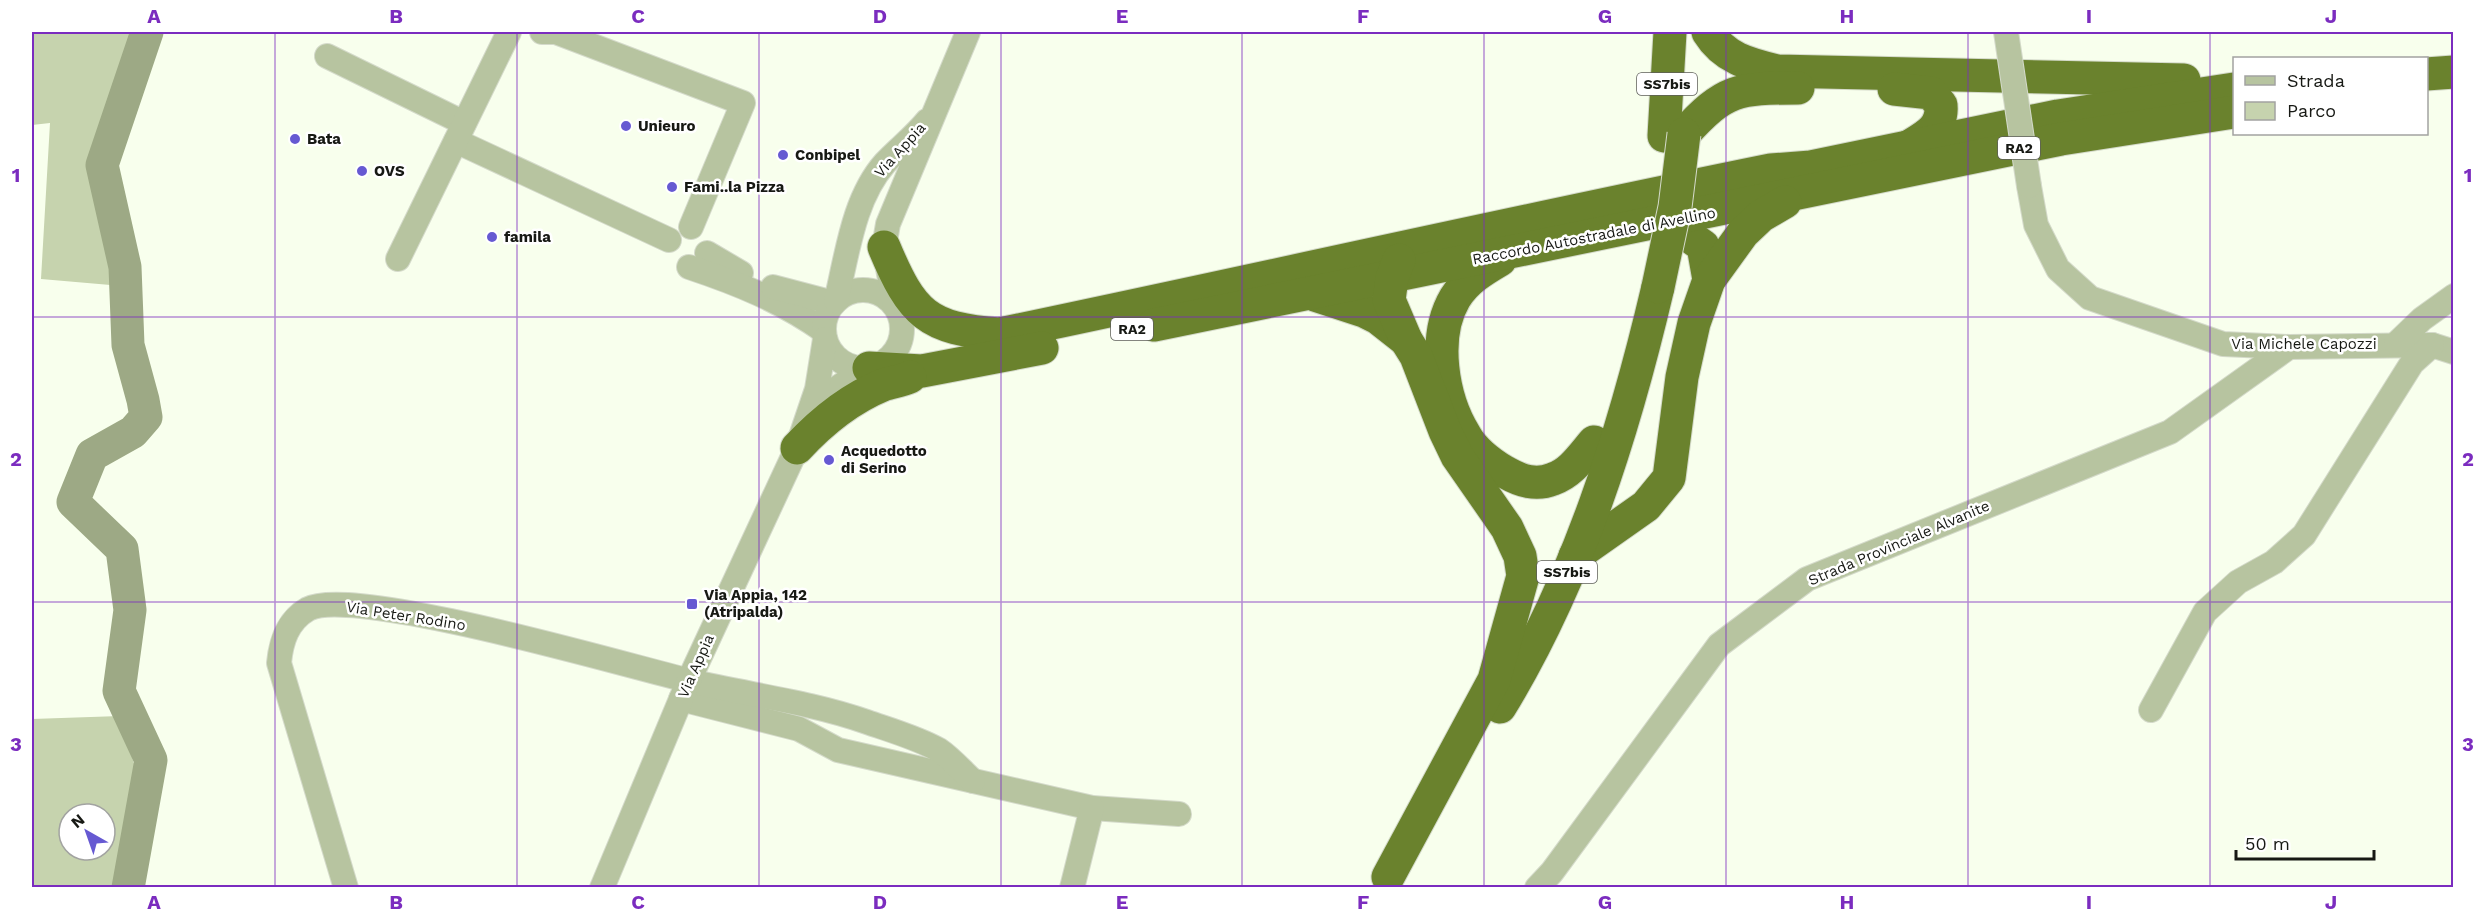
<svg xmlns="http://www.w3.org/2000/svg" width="2485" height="919" font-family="'Work Sans',sans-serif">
  <rect width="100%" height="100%" fill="#f8ffed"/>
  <g fill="#c6d3ae" fill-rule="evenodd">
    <path d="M 32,32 L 147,32 L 102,165 L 122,286 L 41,279 L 50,123 L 32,125 Z"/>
    <path d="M 120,716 L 140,784 L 116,887 L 32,887 L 32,719 ZM 69,814 L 105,814 L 105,850 L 69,850 Z"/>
  </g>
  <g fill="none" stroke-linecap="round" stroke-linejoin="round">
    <path stroke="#9da985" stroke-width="33" d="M 128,888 L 151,760 L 119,691 L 130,610 L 122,549 L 73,502 L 92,455 L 133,432 L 146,417 L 143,400 L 128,345 L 125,267 L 102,165 L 147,32"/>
    <defs>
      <g id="minor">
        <path d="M 542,32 L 556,32 L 743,103 L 691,227"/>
        <path d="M 327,56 L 464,123"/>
        <path d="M 456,141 L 669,240"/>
        <path d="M 2029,186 L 2036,225 L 2058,269 L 2090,298 L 2223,344 L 2289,347 L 2432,345 L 2454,352"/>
        <path d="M 707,253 L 741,273"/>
        <path d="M 398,259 L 509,32"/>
        <path d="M 689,267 C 737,283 782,301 824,331"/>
        <path d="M 773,287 L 834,303"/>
        <circle cx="863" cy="329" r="39"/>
        <path d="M 836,301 C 847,256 853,199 885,163 C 898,149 914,137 927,121"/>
        <path d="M 895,306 L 884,247 L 888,224 L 968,32"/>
        <path d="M 2396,344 L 2422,319 L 2454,296"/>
        <path d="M 811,412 L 827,395 L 865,369"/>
        <path d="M 681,699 L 799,729 L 838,750 L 1092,808 L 1179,814"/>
        <path d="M 2151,710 L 2205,612 L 2238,582 L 2274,562 L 2304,535 L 2412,363 L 2432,345"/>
        <path d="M 346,888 L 279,663 C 281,642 287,621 308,609 C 353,585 628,666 690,681 C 748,695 811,702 867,722 C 890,730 918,738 939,750 C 951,758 962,771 973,781"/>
        <path d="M 602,888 L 689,680 L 797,448 L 817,389 L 825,339"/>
        <path d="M 1072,888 L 1092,808"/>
        <path d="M 1537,888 L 1552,872 L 1719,645 L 1807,579 L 2170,432 L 2289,347"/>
      </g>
      <g id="highway">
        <path d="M 1708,32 C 1724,58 1748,64 1777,71 L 2184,80"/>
        <path d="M 2426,74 L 2454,72"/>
        <path d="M 1894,89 L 1931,93 L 1941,105 C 1943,128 1926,136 1908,147"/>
        <path d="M 1684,134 C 1725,89 1737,88 1798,88"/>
        <path d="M 1664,136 L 1670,32"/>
        <path d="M 1660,223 L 1679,229 L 1703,246 L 1709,280"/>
        <path d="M 884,247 C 912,314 927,329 1000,334 C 1258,280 1514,222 1771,170 L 1811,167 L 2058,116 L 2234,89"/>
        <path d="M 1500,260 C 1483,270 1466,280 1455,298 C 1432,337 1442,398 1465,435 C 1474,451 1490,463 1505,472 C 1521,481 1536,486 1553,479 C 1571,473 1582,456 1594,442"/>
        <path d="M 1315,295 L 1364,311 L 1378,318 L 1406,340"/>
        <path d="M 1154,325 L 2061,139 L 2234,112"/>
        <path d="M 869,368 L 922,371 L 1042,348"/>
        <path d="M 797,448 C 822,421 849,399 883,385 C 892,382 901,381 910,377"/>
        <path d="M 1575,556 L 1646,506 L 1669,478 L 1682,377 L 1694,323 L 1709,280 L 1743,233 L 1761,216 L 1785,202"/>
        <path d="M 1500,707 C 1578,579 1624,432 1658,287"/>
        <path d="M 1388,877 L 1494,680 L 1523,576 L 1520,556 L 1507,528 L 1457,456 L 1445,431 L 1416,356 L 1406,340 L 1389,300 L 1392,278 L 1399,260"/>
      </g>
    </defs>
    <use href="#minor" stroke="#d4daca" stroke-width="26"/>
    <use href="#highway" stroke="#d4daca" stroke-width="35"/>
    <use href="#minor" stroke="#b7c4a0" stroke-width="24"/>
    <use href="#highway" stroke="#6a822d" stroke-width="33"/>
    <defs>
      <path id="minor-bridge" d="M 2006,32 L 2029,186"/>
      <path id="highway-bridge" d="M 1658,287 L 1675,207 L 1684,134"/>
    </defs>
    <use href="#minor-bridge" stroke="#d4daca" stroke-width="26" stroke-linecap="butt"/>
    <use href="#highway-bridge" stroke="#d4daca" stroke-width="35" stroke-linecap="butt"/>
    <use href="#minor-bridge" stroke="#b7c4a0" stroke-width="24"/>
    <use href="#highway-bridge" stroke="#6a822d" stroke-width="33"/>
  </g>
  <path fill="none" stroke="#7b2cbf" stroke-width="1.5" stroke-opacity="0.55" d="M 275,32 L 275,888M 517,32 L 517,888M 759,32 L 759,888M 1001,32 L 1001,888M 1242,32 L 1242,888M 1484,32 L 1484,888M 1726,32 L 1726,888M 1968,32 L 1968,888M 2210,32 L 2210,888M 32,317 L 2454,317M 32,602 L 2454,602"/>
  <g fill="#6659d2" stroke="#fff" stroke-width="2">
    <circle cx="626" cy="126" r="6"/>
    <circle cx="295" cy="139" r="6"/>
    <circle cx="783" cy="155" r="6"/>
    <circle cx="362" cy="171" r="6"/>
    <circle cx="672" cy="187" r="6"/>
    <circle cx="492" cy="237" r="6"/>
    <circle cx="829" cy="460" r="6"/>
    <rect x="686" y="598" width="12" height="12" rx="3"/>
  </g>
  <g text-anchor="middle" stroke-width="5" stroke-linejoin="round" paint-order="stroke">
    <g fill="#fff" stroke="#5d5e5a" stroke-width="1.5">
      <rect x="1637" y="73" width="60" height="22" rx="4.5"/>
      <rect x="1998" y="137" width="42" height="22" rx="4.5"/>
      <rect x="1111" y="318" width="42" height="22" rx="4.5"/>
      <rect x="1537" y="561" width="60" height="22" rx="4.5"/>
    </g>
    <g font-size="14" font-weight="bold" fill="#171914">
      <text x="1667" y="89">SS7bis</text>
      <text x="2019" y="153">RA2</text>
      <text x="1132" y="334">RA2</text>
      <text x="1567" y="577">SS7bis</text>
    </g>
    <g font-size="15" font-weight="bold" fill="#171914" stroke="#fff" text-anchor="start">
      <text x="638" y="131">Unieuro</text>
      <text x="307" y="144">Bata</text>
      <text x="795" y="160">Conbipel</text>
      <text x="374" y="176">OVS</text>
      <text x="684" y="192">Fami..la Pizza</text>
      <text x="504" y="242">famila</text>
      <text x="841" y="456">Acquedotto<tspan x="841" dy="17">di Serino</tspan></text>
      <text x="704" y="600">Via Appia, 142<tspan x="704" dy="17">(Atripalda)</tspan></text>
    </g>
    <g font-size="15" fill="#171914" stroke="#fff">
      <text transform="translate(900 150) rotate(-48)" y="5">Via Appia</text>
      <text transform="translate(1594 236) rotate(-11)" y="5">Raccordo Autostradale di Avellino</text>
      <text x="2304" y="349">Via Michele Capozzi</text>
      <text transform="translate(1899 543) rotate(-23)" y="5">Strada Provinciale Alvanite</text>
      <text transform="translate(406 616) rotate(9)" y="5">Via Peter Rodino</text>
      <text transform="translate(696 666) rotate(-66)" y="5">Via Appia</text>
    </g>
  </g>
  <rect width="2485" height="919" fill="none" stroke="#ffffff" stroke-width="66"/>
  <rect x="2233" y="57" width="195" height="78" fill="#ffffff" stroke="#a2a3a1" stroke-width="1.5"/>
  <rect x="2245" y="76" width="30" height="9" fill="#b7c4a0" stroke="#a2a3a1" stroke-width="1.5"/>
  <text x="2287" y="87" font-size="18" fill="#171914">Strada</text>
  <rect x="2245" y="102" width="30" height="18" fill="#c6d3ae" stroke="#a2a3a1" stroke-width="1.5"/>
  <text x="2287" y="117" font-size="18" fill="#171914">Parco</text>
  <g transform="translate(87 832) rotate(320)"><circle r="28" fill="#ffffff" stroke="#a2a3a1" stroke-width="1.5"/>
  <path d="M0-4.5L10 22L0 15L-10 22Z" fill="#6659d2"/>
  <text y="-9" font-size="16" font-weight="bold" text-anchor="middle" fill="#171914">N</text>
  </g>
  <path d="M2236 850v9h138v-9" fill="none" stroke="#171914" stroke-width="3"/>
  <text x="2245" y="850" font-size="18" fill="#171914" stroke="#ffffff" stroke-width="4.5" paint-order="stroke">50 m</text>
  <rect x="33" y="33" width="2419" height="853" fill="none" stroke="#7b2cbf" stroke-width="2"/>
  <g font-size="20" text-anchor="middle" font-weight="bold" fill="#7b2cbf">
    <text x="154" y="23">A</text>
    <text x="396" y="23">B</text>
    <text x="638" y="23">C</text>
    <text x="880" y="23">D</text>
    <text x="1122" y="23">E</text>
    <text x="1363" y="23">F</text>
    <text x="1605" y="23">G</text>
    <text x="1847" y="23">H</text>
    <text x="2089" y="23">I</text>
    <text x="2331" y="23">J</text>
    <text x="16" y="182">1</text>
    <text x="2468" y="182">1</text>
    <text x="16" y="466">2</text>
    <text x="2468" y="466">2</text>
    <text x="16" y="751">3</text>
    <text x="2468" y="751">3</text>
    <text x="154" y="909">A</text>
    <text x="396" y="909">B</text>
    <text x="638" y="909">C</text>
    <text x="880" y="909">D</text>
    <text x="1122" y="909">E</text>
    <text x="1363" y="909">F</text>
    <text x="1605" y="909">G</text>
    <text x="1847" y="909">H</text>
    <text x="2089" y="909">I</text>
    <text x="2331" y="909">J</text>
  </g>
</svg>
